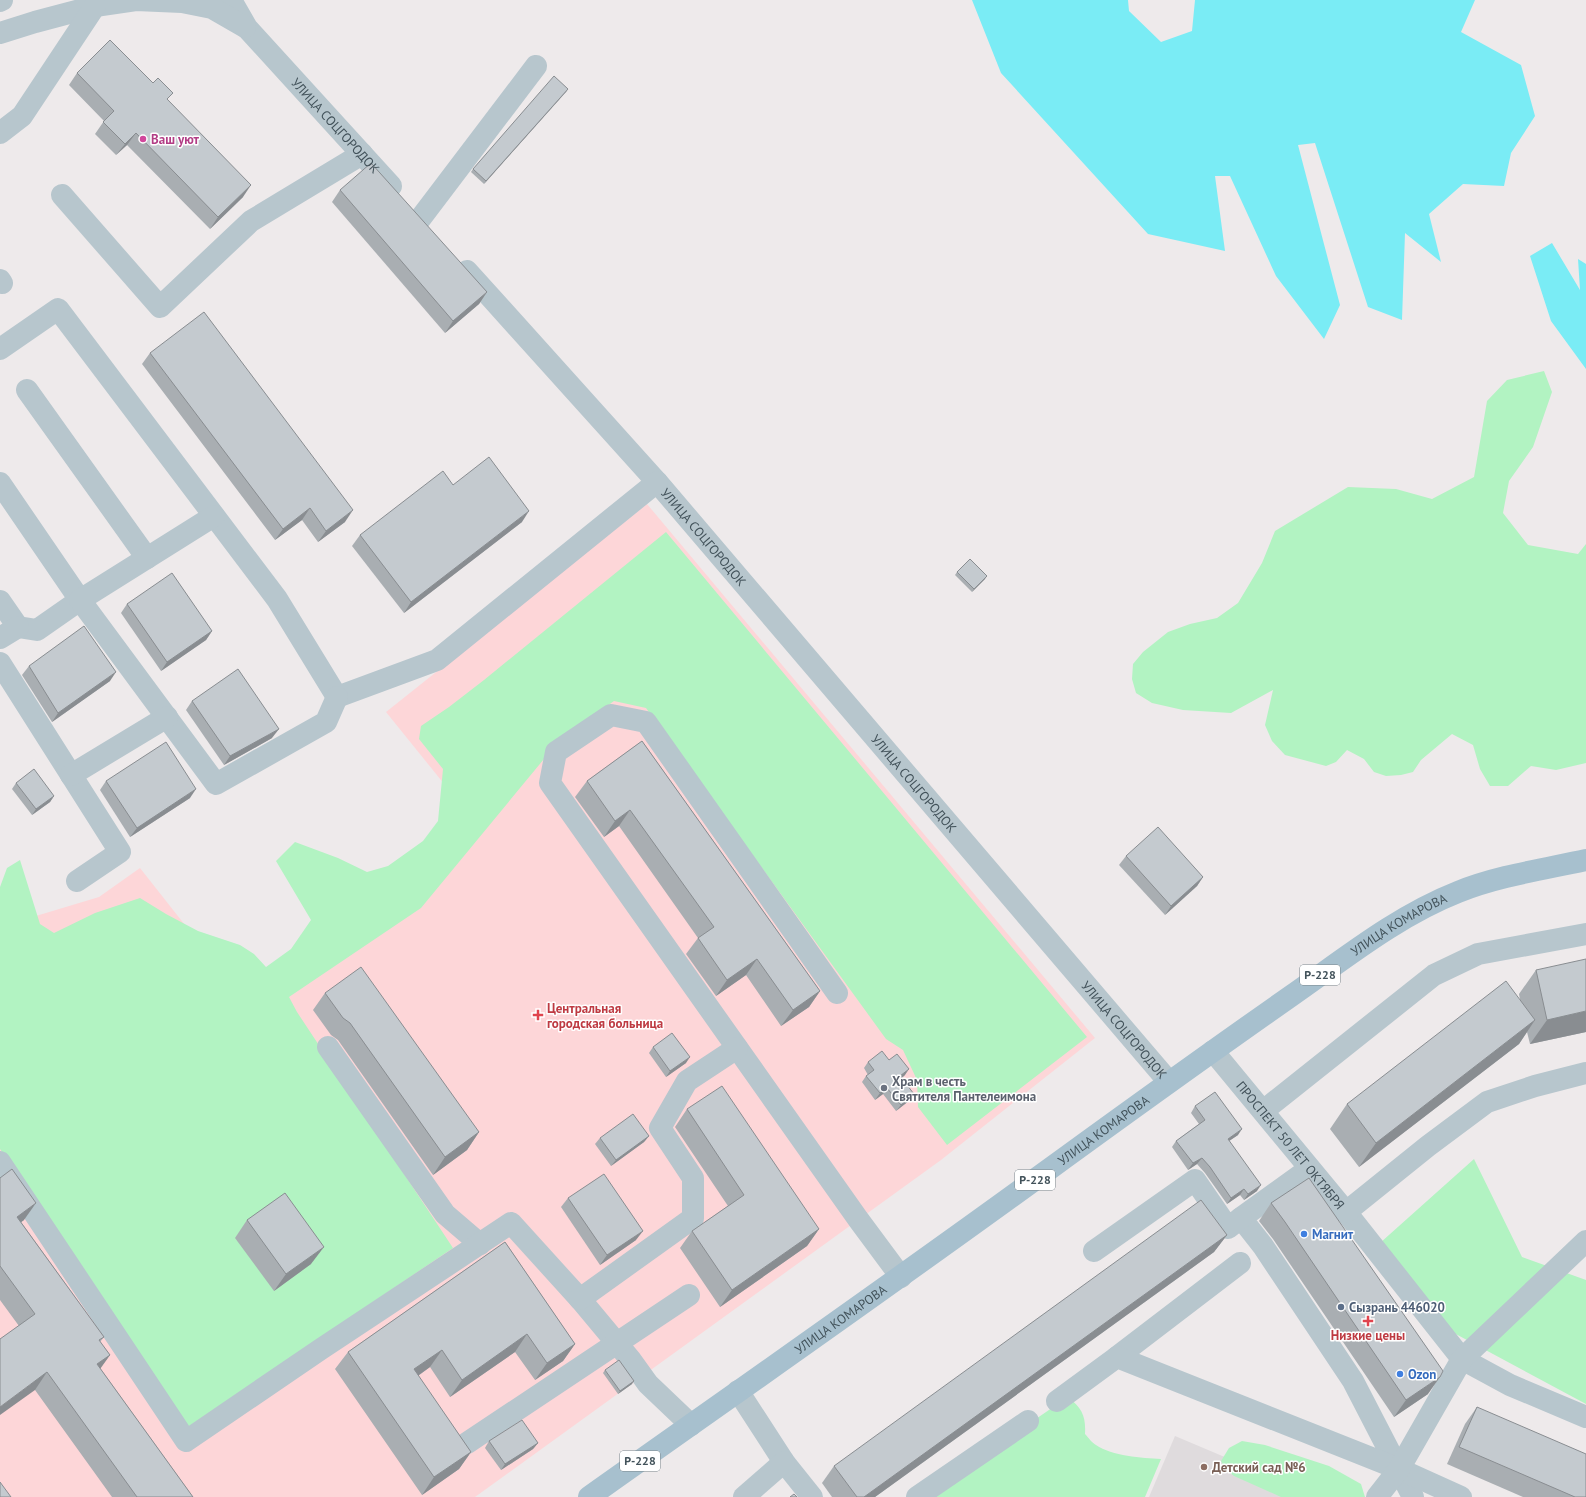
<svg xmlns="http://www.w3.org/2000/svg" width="1586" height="1497" font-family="'PT Sans',sans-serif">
  <rect width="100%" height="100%" fill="#eeeaeb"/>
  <path fill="#dfdbdd" d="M 1175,1436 L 1319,1497 L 1149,1497 Z"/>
  <path fill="#fdd6d8" d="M 647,504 L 1095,1038 L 941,1160 L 475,1497 L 0,1497 L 0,934 L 16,922 L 99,897 L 140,868 L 237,991 L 470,816 L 386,712 Z"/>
  <g fill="#b2f3c2">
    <path d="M 1544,371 L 1552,392 L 1533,447 L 1509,481 L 1503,513 L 1528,545 L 1578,554 L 1586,544 L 1586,763 L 1556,770 L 1531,766 L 1508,786 L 1490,786 L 1480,769 L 1473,745 L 1452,734 L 1421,760 L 1413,772 L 1401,775 L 1386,776 L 1374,772 L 1364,759 L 1347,750 L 1336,762 L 1326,766 L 1285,755 L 1272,741 L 1265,725 L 1273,690 L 1231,713 L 1183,710 L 1152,703 L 1136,693 L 1132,679 L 1133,664 L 1143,652 L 1168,632 L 1190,624 L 1217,618 L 1238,603 L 1262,563 L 1275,531 L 1348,487 L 1396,489 L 1432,499 L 1474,477 L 1487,401 L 1507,380 Z"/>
    <path d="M 666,532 L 1087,1037 L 947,1145 L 918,1107 L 917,1080 L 903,1050 L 886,1039 L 646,708 L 614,701 L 558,742 L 421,908 L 289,997 L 297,1012 L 453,1248 L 188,1427 L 0,1149 L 0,887 L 7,868 L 20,860 L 40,924 L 54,933 L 95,913 L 140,898 L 166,914 L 198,931 L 240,945 L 254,954 L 266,967 L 291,949 L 311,920 L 276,861 L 295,842 L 338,858 L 367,872 L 388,866 L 423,841 L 438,821 L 443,769 L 419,739 L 421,726 L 449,707 L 484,680 Z"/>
    <path d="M 1474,1159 L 1522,1257 L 1586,1280 L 1586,1404 L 1439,1325 L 1380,1243 Z"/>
    <path d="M 1068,1397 C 1082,1408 1086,1416 1085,1434 C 1088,1437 1092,1443 1096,1445 C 1112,1456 1142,1458 1161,1459 L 1145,1497 L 922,1497 Z"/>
    <path d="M 1242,1441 L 1265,1445 L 1329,1466 L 1361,1484 L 1365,1497 L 1281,1497 L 1234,1476 L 1225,1469 L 1221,1461 L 1229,1448 Z"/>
  </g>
  <g fill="#7aecf5">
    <path d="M 972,0 L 1128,0 L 1129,11 L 1161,42 L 1192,31 L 1195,0 L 1475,0 L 1461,32 L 1521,65 L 1535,116 L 1511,153 L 1504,186 L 1463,184 L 1429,214 L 1441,262 L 1405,233 L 1402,320 L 1368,307 L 1315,143 L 1298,145 L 1340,305 L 1324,339 L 1276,276 L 1230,176 L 1215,176 L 1225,251 L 1148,234 L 1001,73 Z"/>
    <path d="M 1552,243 L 1580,290 L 1578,259 L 1586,264 L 1586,369 L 1551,321 L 1530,256 Z"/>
  </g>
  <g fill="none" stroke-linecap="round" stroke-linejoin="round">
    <g stroke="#b7c6cd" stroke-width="22">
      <path id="s1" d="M 231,0 L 247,28 L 391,186"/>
      <path d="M 0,1 L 2,0"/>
      <path d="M 0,33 L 35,22 L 95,6 L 136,0 L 182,2 L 212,8 L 245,27"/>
      <path d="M 0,133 L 22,116 L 95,6"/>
      <path d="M 62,195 L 160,307 L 251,221 L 362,154"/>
      <path d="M 420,219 L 536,66"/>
      <path id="s2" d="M 467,271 L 657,482 L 1169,1082"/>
      <path d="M 0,280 L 2,283"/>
      <path d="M 0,349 L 58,309 L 277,599 L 337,697 L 437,660 L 657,482"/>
      <path d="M 27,390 L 147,558"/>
      <path d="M 0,483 L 80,600 L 37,630 L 18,627 L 0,601"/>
      <path d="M 214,516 L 80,600 L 216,784 L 326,722 L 337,697"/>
      <path d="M 0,638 L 18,627"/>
      <path d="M 0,663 L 120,852 L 77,881"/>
      <path d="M 71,775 L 167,717"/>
      <path d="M 837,993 L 646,722 L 611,715 L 556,752 L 550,783 L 858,1219 L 901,1277"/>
      <path d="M 328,1047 L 445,1214 L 480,1244"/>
      <path id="s3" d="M 1213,1051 L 1346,1212 L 1462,1359 L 1510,1385 L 1586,1417"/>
      <path d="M 1263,1111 L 1434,975 L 1478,954 L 1586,934"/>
      <path d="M 0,1162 L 186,1441 L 321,1349 L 511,1223 L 580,1299 L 630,1359 L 648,1384 L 691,1425"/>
      <path d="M 1309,1169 L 1241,1218 L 1263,1246 L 1353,1381 L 1413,1497"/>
      <path d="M 1346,1212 L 1428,1146 L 1487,1102 L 1535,1086 L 1586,1073"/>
      <path d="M 1094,1251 L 1195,1180 L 1228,1228 L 1241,1218"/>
      <path d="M 580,1299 L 693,1218 L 693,1178 L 660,1128 L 687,1081 L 737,1048"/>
      <path d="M 1117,1357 L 1240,1263"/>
      <path d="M 738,1391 L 784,1462 L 812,1497"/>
      <path d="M 1057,1401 L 1117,1357 L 1399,1469 L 1461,1497"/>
      <path d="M 467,1443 L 689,1295"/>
      <path d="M 744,1497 L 784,1462"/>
      <path d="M 917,1497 L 1028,1421"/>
      <path d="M 1377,1497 L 1399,1469 L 1462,1359 L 1586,1241"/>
    </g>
    <path stroke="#a7c0ce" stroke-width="22" id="s4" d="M 589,1497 C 737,1392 886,1288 1033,1181 C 1118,1119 1204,1057 1291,996 C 1344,959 1397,916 1458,892 C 1497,876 1545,869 1586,860"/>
  </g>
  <g fill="#a9aeb2">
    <path d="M 77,73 L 168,100 L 243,197 L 210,229 L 127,145 L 116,155 L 95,134 L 104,121 L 69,85 Z"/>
    <path d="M 568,89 L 484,184 L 471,172 L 473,169 Z"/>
    <path d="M 340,190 L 487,292 L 479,304 L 445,333 L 332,202 Z"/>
    <path d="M 150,353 L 345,522 L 318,542 L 302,520 L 275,540 L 142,364 Z"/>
    <path d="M 453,485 L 522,522 L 404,613 L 352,546 L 360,535 Z"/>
    <path d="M 957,572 L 985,579 L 972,592 L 955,575 Z"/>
    <path d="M 127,604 L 212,631 L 206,640 L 161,671 L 121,613 Z"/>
    <path d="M 29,666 L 110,681 L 52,722 L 22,675 Z"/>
    <path d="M 192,701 L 272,738 L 224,765 L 186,710 Z"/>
    <path d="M 642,741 L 820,991 L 809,1007 L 781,1026 L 746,975 L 716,996 L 686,954 L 698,938 L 619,826 L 604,837 L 575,797 L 587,781 Z"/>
    <path d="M 106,781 L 190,798 L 130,837 L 100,790 Z"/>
    <path d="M 16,783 L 54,796 L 50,802 L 32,815 L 12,789 Z"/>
    <path d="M 1126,856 L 1203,877 L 1197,886 L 1165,915 L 1119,865 Z"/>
    <path d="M 1536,970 L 1586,1032 L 1530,1044 L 1527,1032 L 1519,1044 L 1359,1167 L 1330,1129 L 1347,1104 L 1520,1000 L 1519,994 Z"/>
    <path d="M 325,993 L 479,1132 L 467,1150 L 433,1175 L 338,1040 L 331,1035 L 313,1010 Z"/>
    <path d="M 653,1047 L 686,1063 L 666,1077 L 649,1053 Z"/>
    <path d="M 889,1060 L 905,1075 L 902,1078 L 910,1100 L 896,1111 L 883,1094 L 875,1100 L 862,1082 L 866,1076 L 868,1075 L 864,1068 L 868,1062 Z"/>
    <path d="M 1195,1106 L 1238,1135 L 1229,1141 L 1257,1191 L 1244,1200 L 1240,1195 L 1227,1204 L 1205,1173 L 1197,1164 L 1188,1170 L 1172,1147 L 1176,1141 L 1199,1124 L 1191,1113 Z"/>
    <path d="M 687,1109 L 819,1229 L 807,1246 L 720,1307 L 680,1248 L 692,1231 L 728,1206 L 675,1127 Z"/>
    <path d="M 649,1136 L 644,1142 L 611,1166 L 595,1144 L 600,1138 Z"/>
    <path d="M 0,1178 L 24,1220 L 21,1222 L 104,1337 L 100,1342 L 110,1355 L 100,1368 L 193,1497 L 112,1497 L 35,1390 L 19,1326 L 0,1300 Z"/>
    <path d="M 568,1198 L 636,1240 L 600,1265 L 561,1207 Z"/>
    <path d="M 1271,1203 L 1428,1394 L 1394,1417 L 1273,1239 L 1259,1221 Z"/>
    <path d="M 247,1220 L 311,1264 L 274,1291 L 235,1238 Z"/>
    <path d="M 1227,1235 L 1214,1252 L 875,1497 L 832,1497 L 822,1483 L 834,1466 Z"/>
    <path d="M 505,1242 L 575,1344 L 563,1361 L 535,1380 L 515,1352 L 450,1397 L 430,1367 L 418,1376 L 471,1452 L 459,1469 L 422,1495 L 335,1369 L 348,1352 Z"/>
    <path d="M 605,1370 L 632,1384 L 618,1394 L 603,1373 Z"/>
    <path d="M 1477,1407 L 1586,1497 L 1523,1497 L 1447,1464 L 1465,1424 Z"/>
    <path d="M 489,1441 L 538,1443 L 533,1449 L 501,1470 L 485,1448 Z"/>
  </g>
  <g fill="#898d91">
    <path d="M 568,89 L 566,92 L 484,184 L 486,181 Z"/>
    <path d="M 136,133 L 127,145 L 116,155 L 125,144 Z"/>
    <path d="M 251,185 L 243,197 L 210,229 L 218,217 Z"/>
    <path d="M 487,292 L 479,304 L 445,333 L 453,321 Z"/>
    <path d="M 310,508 L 302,520 L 275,540 L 283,529 Z"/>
    <path d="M 353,510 L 345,522 L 318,542 L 326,531 Z"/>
    <path d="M 529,511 L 522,522 L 404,613 L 411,602 Z"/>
    <path d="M 987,576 L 985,579 L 972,592 L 974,589 Z"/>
    <path d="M 212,631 L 206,640 L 161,671 L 167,662 Z"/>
    <path d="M 116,672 L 110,681 L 52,722 L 58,713 Z"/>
    <path d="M 279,729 L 272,738 L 224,765 L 230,756 Z"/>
    <path d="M 196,789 L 190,798 L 130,837 L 137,828 Z"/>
    <path d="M 54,796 L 50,802 L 32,815 L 36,809 Z"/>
    <path d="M 630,810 L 619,826 L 604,837 L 615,821 Z"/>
    <path d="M 1203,877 L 1197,886 L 1165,915 L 1171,906 Z"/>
    <path d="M 757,959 L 746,975 L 716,996 L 727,980 Z"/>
    <path d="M 820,991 L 809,1007 L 781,1026 L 793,1010 Z"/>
    <path d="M 1586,1011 L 1586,1032 L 1530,1044 L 1547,1020 Z"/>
    <path d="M 1535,1020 L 1519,1044 L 1359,1167 L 1376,1143 Z"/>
    <path d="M 690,1057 L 686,1063 L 666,1077 L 670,1071 Z"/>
    <path d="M 909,1069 L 905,1075 L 896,1082 L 900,1076 Z"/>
    <path d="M 887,1088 L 883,1094 L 875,1100 L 880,1093 Z"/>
    <path d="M 914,1094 L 910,1100 L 896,1111 L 901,1105 Z"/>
    <path d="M 1242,1129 L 1238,1135 L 1223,1145 L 1228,1139 Z"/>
    <path d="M 479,1132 L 467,1150 L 433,1175 L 445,1157 Z"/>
    <path d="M 649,1136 L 644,1142 L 611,1166 L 616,1160 Z"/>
    <path d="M 1202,1158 L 1197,1164 L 1188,1170 L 1193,1163 Z"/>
    <path d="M 1261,1185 L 1257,1191 L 1244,1200 L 1248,1194 Z"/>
    <path d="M 1244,1189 L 1240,1195 L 1227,1204 L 1231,1198 Z"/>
    <path d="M 36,1203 L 24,1220 L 5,1234 L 17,1217 Z"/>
    <path d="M 819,1229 L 807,1246 L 720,1307 L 732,1290 Z"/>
    <path d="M 643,1231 L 636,1240 L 600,1265 L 607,1255 Z"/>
    <path d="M 1227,1235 L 1214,1252 L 875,1497 L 864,1497 Z"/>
    <path d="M 324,1247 L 311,1264 L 274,1291 L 286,1274 Z"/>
    <path d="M 527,1334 L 515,1352 L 450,1397 L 462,1380 Z"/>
    <path d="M 575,1344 L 563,1361 L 535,1380 L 547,1363 Z"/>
    <path d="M 442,1350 L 430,1367 L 402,1387 L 414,1369 Z"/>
    <path d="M 110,1355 L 98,1372 L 97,1364 Z"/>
    <path d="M 47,1372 L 35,1390 L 0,1415 L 0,1407 Z"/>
    <path d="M 1440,1377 L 1428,1394 L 1394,1417 L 1406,1400 Z"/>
    <path d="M 634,1381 L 632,1384 L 618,1394 L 620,1391 Z"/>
    <path d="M 538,1443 L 533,1449 L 501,1470 L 505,1464 Z"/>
    <path d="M 471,1452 L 459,1469 L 422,1495 L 434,1477 Z"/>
  </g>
  <g fill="#c4cacf" stroke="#898d91">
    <path d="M 110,40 L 153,83 L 158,78 L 173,93 L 167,99 L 251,185 L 218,217 L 136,133 L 125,144 L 103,122 L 114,111 L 77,73 Z"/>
    <path d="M 554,76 L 568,89 L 486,181 L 473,169 Z"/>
    <path d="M 371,163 L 487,292 L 453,321 L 340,190 Z"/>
    <path d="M 204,312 L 353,510 L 326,531 L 310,508 L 283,529 L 150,353 Z"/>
    <path d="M 489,457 L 529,511 L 411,602 L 360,535 L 443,471 L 453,485 Z"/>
    <path d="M 970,559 L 987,576 L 974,589 L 957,572 Z"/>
    <path d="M 172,573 L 212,631 L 167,662 L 127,604 Z"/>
    <path d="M 84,626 L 116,672 L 58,713 L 29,666 Z"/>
    <path d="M 238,669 L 279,729 L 230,756 L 192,701 Z"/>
    <path d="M 642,741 L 820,991 L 793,1010 L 757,959 L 727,980 L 698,938 L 714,927 L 630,810 L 615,821 L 587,781 Z"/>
    <path d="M 166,742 L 196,789 L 137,828 L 106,781 Z"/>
    <path d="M 34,769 L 54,796 L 36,809 L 16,783 Z"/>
    <path d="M 1158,827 L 1203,877 L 1171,906 L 1126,856 Z"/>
    <path d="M 1586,959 L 1586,1011 L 1547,1020 L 1536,970 Z"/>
    <path d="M 361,967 L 479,1132 L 445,1157 L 350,1023 L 343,1018 L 325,993 Z"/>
    <path d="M 1506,981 L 1535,1020 L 1376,1143 L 1347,1104 Z"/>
    <path d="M 672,1033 L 690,1057 L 670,1071 L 653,1047 Z"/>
    <path d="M 882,1051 L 889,1060 L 897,1054 L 909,1069 L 900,1076 L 914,1094 L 901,1105 L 887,1088 L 880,1093 L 866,1076 L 874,1070 L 868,1062 Z"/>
    <path d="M 722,1086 L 819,1229 L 732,1290 L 692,1231 L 744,1195 L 687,1109 Z"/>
    <path d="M 1215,1092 L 1242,1129 L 1228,1139 L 1261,1185 L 1248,1194 L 1244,1189 L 1231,1198 L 1210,1167 L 1202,1158 L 1193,1163 L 1176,1141 L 1205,1120 L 1195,1106 Z"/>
    <path d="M 633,1114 L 649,1136 L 616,1160 L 600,1138 Z"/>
    <path d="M 12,1169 L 36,1203 L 17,1217 L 104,1337 L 99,1340 L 110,1355 L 97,1364 L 193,1497 L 137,1497 L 47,1372 L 0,1407 L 0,1339 L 35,1314 L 0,1266 L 0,1178 Z"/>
    <path d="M 604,1174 L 643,1231 L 607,1255 L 568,1198 Z"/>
    <path d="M 1309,1178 L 1443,1371 L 1440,1377 L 1406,1400 L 1285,1222 L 1271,1203 Z"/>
    <path d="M 285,1193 L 324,1247 L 286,1274 L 247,1220 Z"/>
    <path d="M 1201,1200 L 1227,1235 L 864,1497 L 857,1497 L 834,1466 Z"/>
    <path d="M 505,1242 L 575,1344 L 547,1363 L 527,1334 L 462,1380 L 442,1350 L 414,1369 L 471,1452 L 434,1477 L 348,1352 Z"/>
    <path d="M 619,1360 L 634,1381 L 620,1391 L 605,1370 Z"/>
    <path d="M 1477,1407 L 1586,1454 L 1586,1497 L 1575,1497 L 1459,1447 Z"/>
    <path d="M 522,1420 L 538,1443 L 505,1464 L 489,1441 Z"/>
    <path d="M 0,1482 L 11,1497 L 0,1497 Z"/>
    <path d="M 794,1494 L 797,1497 L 790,1497 Z"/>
  </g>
  <circle fill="#d1479c" stroke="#fff" stroke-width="1.5" cx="143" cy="139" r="4"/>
  <g fill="#e0444e" stroke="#fff" stroke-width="1.5">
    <path d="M536 1009h4v4h4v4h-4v4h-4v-4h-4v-4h4z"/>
    <path d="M1366 1315h4v4h4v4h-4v4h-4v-4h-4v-4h4z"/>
  </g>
  <circle fill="#6b7280" stroke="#fff" stroke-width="1.5" cx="884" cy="1088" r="4"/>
  <g fill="#3f7fe0" stroke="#fff" stroke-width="1.5">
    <circle cx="1304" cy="1234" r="4"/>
    <circle cx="1400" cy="1374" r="4"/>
  </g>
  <circle fill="#5c6f8a" stroke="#fff" stroke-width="1.5" cx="1341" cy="1307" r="4"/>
  <circle fill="#8d6e63" stroke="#fff" stroke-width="1.5" cx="1204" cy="1467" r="4"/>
  <g text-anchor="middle" stroke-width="3" stroke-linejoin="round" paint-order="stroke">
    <g fill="#fff" stroke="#7b868c" stroke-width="1">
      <rect x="1300" y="965" width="40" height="20" rx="3"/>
      <rect x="1015" y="1170" width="40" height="20" rx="3"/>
      <rect x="620" y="1451" width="40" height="20" rx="3"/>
    </g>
    <g font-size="12" font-weight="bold" fill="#42525a">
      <text x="1320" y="979">Р-228</text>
      <text x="1035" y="1184">Р-228</text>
      <text x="640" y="1465">Р-228</text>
    </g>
    <g font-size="13" fill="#42525a" stroke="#fff">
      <text dy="5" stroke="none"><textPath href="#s1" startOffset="164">УЛИЦА СОЦГОРОДОК</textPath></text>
      <text dy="5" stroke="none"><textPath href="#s2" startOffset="356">УЛИЦА СОЦГОРОДОК</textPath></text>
      <text dy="5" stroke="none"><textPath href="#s2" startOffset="680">УЛИЦА СОЦГОРОДОК</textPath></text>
      <text dy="5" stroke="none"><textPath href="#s4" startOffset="992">УЛИЦА КОМАРОВА</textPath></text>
      <text dy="5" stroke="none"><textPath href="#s2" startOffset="1004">УЛИЦА СОЦГОРОДОК</textPath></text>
      <text dy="5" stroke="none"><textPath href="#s4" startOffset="632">УЛИЦА КОМАРОВА</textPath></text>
      <text dy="5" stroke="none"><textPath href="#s3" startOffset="122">ПРОСПЕКТ 50 ЛЕТ ОКТЯБРЯ</textPath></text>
      <text dy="5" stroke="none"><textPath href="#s4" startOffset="308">УЛИЦА КОМАРОВА</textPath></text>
    </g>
    <g font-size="13" font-weight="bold" fill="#b23c85" stroke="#fff" text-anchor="start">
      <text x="151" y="144">Ваш уют</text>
    </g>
    <g font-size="13" font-weight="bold" fill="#be3a42" stroke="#fff" text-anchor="start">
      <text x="547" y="1013">Центральная<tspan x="547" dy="15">городская больница</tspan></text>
      <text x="1368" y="1340" text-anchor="middle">Низкие цены</text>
    </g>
    <g font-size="13" font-weight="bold" fill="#5b616d" stroke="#fff" text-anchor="start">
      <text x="892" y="1086">Храм в честь<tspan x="892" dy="15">Святителя Пантелеимона</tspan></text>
    </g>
    <g font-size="13" font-weight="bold" fill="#366cbe" stroke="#fff" text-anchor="start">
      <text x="1312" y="1239">Магнит</text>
      <text x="1408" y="1379">Ozon</text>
    </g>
    <g font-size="13" font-weight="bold" fill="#4e5e75" stroke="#fff" text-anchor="start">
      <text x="1349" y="1312">Сызрань 446020</text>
    </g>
    <g font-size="13" font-weight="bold" fill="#785e54" stroke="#fff" text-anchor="start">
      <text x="1212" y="1472">Детский сад №6</text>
    </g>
  </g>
</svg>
